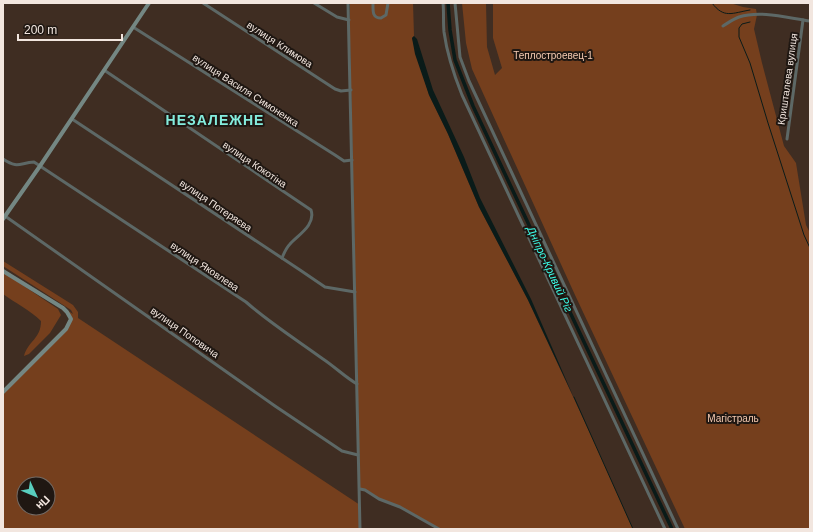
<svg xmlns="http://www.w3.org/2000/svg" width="813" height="532" font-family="Helvetica,sans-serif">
  <rect width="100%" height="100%" fill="#3f2d22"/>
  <g fill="#753f1d" fill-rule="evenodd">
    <path d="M 350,3 L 413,3 L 414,36 L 412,38 L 429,95 L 448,134 L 479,207 L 528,300 L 596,446 L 633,529 L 439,529 L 400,507 L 379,499 L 370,492 L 360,489 L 350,42 Z"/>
    <path d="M 462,3 L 486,3 L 487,47 L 495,75 L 502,68 L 493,38 L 493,3 L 730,3 L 743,7 L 756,9 L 757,15 L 754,29 L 762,63 L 784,146 L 796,163 L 806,225 L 810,233 L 810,529 L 685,529 L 575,295 L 472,69 L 466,43 Z"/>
    <path d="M 3,261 L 73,305 L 78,312 L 78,318 L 360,505 L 360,529 L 375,529 L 3,529 L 3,392 L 66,329 L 71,319 L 62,307 L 73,314 L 71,310 L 3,266 ZM 24,484 L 48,484 L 48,508 L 24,508 Z"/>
    <path d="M 3,272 L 58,309 L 61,315 L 50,333 L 29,354 L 24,356 C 28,341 41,339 41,321 C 30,310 15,303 3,294 Z"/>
  </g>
  <path fill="#0a1b19" d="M 414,36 L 417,39 L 433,90 L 464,157 L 480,198 L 531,299 L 574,398 L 528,300 L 479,207 L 448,134 L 429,95 L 415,54 L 412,38 Z"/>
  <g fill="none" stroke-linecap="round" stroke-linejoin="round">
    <g stroke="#0a1b19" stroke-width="1">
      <path d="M 712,3 C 724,19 732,13 750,10"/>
      <path d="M 750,22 L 742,24 L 739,28 L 739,37 L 750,63 L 768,123 L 804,235 L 810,248"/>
      <path d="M 574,397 L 633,529"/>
    </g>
    <path stroke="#0a1b19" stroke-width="3.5" d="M 448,3 L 450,30 L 455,60 L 473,106 L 672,529"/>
    <g stroke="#5d6866" stroke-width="3">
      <path d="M 203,3 L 335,89 L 341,91 L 351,90"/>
      <path d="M 314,3 L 337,17 L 349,20"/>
      <path d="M 348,3 L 360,529"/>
      <path d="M 373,3 C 373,11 372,18 381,18 L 386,15 L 388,3"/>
      <path d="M 443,3 C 444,12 443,22 444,32 C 447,54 454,75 462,95 L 665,529"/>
      <path d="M 455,3 L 460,57 L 469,81 L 678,529"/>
      <path d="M 723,26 C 728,23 733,19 739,17 C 761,10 788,18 810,21"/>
      <path d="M 133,27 L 335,155 L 344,161 L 352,160"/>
      <path d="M 104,70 L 311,210 C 316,225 298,235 290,244 C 286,248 284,253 282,258"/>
      <path d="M 72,119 L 300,270 L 325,287 L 355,292"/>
      <path d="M 787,139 L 803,20"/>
      <path d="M 3,159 C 18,169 19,163 34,162 L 40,166 L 246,302 C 270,323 297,340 323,359 C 335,367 345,377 357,384"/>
      <path d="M 5,216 L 275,406 L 342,451 L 358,455"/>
      <path d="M 360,489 L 365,490 L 379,499 L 400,507 L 439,529"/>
    </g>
    <g stroke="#748783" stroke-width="4">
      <path d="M 3,219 L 40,166 L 149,3"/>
      <path d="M 3,271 L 63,308 L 67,312 L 71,319 L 66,329 L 3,392"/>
    </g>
  </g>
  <g text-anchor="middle" stroke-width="4" stroke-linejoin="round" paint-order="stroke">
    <g font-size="10" fill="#f2e6df" stroke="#1f1712">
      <text transform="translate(280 44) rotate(33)" y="4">вулиця Климова</text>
      <text transform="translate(787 79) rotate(-82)" y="4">Кришталева вулиця</text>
      <text transform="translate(246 90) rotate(33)" y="4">вулиця Василя Симоненка</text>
      <text transform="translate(255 164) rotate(34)" y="4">вулиця Кокотіна</text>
      <text transform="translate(216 205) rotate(34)" y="4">вулиця Потеряєва</text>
      <text transform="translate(205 266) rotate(34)" y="4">вулиця Яковлева</text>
      <text transform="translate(185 332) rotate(35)" y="4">вулиця Поповича</text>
    </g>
    <g font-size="10" fill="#f5cab1" stroke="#1f1712">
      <text x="553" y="59">Теплостроевец-1</text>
      <text x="733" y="422">Магістраль</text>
    </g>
    <g font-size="11" font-style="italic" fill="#3cfde8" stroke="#1f1712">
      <text transform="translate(550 269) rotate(65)" y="4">Дніпро-Кривий Ріг</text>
    </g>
    <g font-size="14" font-weight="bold" letter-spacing="1" fill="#84ecdd" stroke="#1f1712">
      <text x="215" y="125">НЕЗАЛЕЖНЕ</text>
    </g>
  </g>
  <rect width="813" height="532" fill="none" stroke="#f2e6df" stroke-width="8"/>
  <g transform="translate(36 496) rotate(134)"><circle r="19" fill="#1f1712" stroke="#736a64"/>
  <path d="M0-3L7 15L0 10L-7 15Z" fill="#59cebe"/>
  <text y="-6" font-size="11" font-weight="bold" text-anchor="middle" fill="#f2e6df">Пн</text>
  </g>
  <path d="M18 34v6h104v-6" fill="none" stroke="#f2e6df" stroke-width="2"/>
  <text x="24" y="34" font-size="12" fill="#f2e6df" stroke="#1f1712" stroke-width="3" paint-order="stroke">200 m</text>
</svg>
